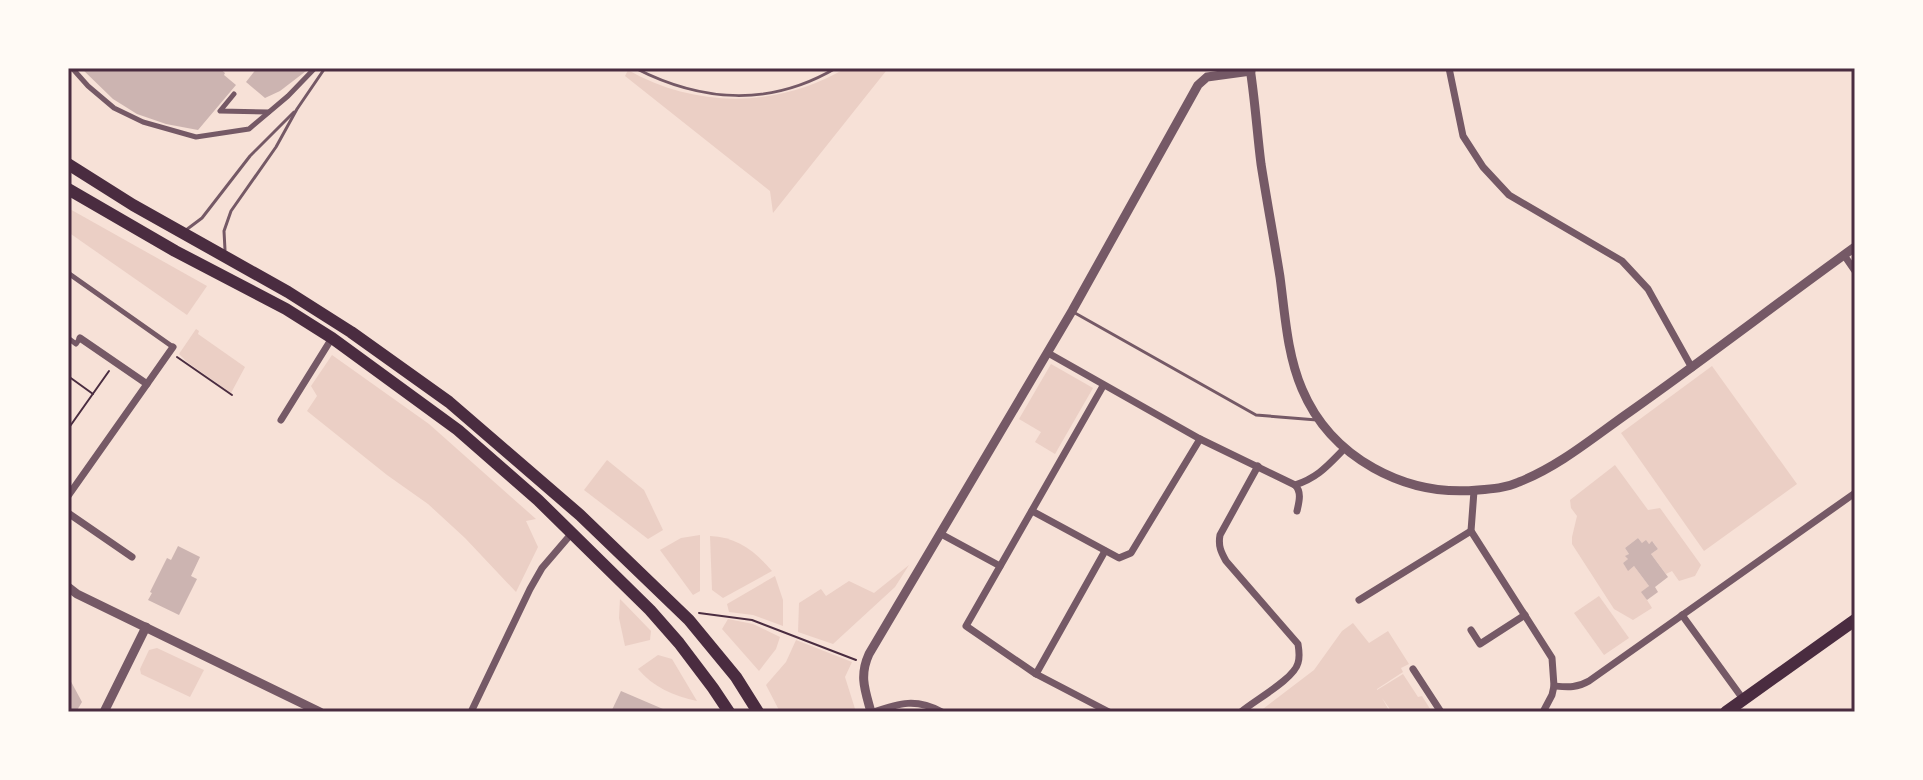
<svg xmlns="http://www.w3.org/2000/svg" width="1923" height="780" font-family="'Alegreya Sans',sans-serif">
  <rect width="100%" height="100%" fill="#f7e1d7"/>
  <g fill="#ebcfc5">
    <path d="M 846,68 L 883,68 L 886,71 L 773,213 L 770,191 L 625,76 L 628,70 C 696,109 779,108 846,68 Z"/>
    <path d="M 68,208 L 207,286 L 187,315 L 68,232 Z"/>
    <path d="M 196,329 L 199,331 L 198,334 L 245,367 L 231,393 L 187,362 L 179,354 Z"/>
    <path d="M 332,355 L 429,424 L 536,519 L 526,521 L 538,547 L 516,592 L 465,538 L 428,504 L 387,475 L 307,411 L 317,396 L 311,386 Z"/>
    <path d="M 1051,364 L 1093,388 L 1055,454 L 1035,442 L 1041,432 L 1019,419 Z"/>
    <path d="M 1712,366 L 1797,484 L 1704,551 L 1621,433 Z"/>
    <path d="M 607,460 L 644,490 L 663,530 L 648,539 L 584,490 Z"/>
    <path d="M 1615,465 L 1648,510 L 1660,508 L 1701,565 L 1695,576 L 1679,581 L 1672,571 L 1666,574 L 1651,554 L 1658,549 L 1653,542 L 1648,544 L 1642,543 L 1638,538 L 1625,548 L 1629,554 L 1626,556 L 1628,559 L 1623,563 L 1628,570 L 1634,566 L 1649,586 L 1642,592 L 1652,608 L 1633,620 L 1614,609 L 1572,544 L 1572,537 L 1577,516 L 1571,508 L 1570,500 Z"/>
    <path d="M 700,535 L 700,591 L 693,595 L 660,550 L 681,538 Z"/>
    <path d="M 710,536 C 737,537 755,551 772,571 L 723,598 L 712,590 Z"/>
    <path d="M 909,565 L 895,587 L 833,644 L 798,632 L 799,603 L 821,589 L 826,596 L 849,581 L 874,593 Z"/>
    <path d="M 775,576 L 783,600 L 783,626 L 753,615 L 729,612 L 727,604 Z"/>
    <path d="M 1599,596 L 1629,638 L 1604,655 L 1574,613 Z"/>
    <path d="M 620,599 L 651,631 L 650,640 L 625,646 L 619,618 Z"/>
    <path d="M 728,619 L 753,624 L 780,637 L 776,649 L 759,671 L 722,629 Z"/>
    <path d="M 1353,623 L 1369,643 L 1388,631 L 1409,664 L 1401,668 L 1403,672 L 1377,689 L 1377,690 L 1403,674 L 1418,697 L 1422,696 L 1432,712 L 1392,712 L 1382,698 L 1390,712 L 1259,712 L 1314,670 L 1342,631 Z"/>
    <path d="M 796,640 L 852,662 L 845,677 L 856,712 L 780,712 L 766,685 L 786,662 Z"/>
    <path d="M 157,648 L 204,670 L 190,697 L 141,674 L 140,669 L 149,650 Z"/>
    <path d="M 658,655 L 672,659 L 697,701 C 674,696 653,687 638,669 Z"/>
  </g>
  <g fill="#ccb4b1">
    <path d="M 81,68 L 219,68 L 225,73 L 224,75 L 236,85 L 198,130 L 166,124 L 137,114 L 113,99 Z"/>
    <path d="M 257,68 L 310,68 L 280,91 L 265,98 L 246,82 Z"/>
    <path d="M 1638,538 L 1642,543 L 1646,540 L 1649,544 L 1652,541 L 1658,549 L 1651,554 L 1668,577 L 1655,587 L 1658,592 L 1647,600 L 1641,592 L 1649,586 L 1634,566 L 1628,571 L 1623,563 L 1628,559 L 1625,556 L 1629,554 L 1625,548 Z"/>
    <path d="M 178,546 L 200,557 L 191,576 L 197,579 L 179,615 L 148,600 L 152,593 L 150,592 L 167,558 L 171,560 Z"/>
    <path d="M 68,676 L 82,702 L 76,712 L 68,712 Z"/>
    <path d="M 621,691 L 670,712 L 611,712 Z"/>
  </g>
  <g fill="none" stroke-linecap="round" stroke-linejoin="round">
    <g stroke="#4a2c40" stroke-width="2">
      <path d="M 177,357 L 232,395"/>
      <path d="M 68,376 L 93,394"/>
      <path d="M 68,429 L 109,371"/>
      <path d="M 68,441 L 68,440"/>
      <path d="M 699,613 L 752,620 L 856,660"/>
    </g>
    <g stroke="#755966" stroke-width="3">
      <path d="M 635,68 C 701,102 770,107 836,68"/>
      <path d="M 186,230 L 202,218 L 250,156 L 294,112"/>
      <path d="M 225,250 L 224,231 L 231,211 L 276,147 L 297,109 L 325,68"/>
      <path d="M 1075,313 L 1256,415 L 1317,420"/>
    </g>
    <g stroke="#755966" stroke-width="5">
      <path d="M 72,68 L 88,86 L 114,108 L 143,122 L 196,137 L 249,129 L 288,96 L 315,68"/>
      <path d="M 234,94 L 220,111 L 269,112"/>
      <path d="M 68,273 L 173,347"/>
      <path d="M 68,338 L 76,344 L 80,338"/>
    </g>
    <g stroke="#755966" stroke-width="7">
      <path d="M 1449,68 L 1463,136 L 1483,167 L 1509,195 L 1622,261 L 1648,289 L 1692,368"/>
      <path d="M 1844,255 L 1855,271"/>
      <path d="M 1048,353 L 1200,439 L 1295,485 C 1319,477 1328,465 1345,448"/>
      <path d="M 147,384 L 173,347"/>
      <path d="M 1103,386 L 966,626 L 1036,674 L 1109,712"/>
      <path d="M 281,420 L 332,338"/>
      <path d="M 1295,485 C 1302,492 1299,502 1297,511"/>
      <path d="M 1474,491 L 1471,531 L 1552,658 L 1554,686 L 1552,695 L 1543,712"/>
      <path d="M 68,496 L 147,384 L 80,338"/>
      <path d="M 1032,511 L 1119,558 L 1131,553 L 1200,439"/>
      <path d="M 68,513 L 132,557"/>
      <path d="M 941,534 L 1000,566"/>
      <path d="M 1359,600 L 1471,531"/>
      <path d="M 1682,615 L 1743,699"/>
      <path d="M 1471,630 L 1480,644 L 1525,615"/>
      <path d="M 1413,669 L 1441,712"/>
      <path d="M 1036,674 L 1105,551"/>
      <path d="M 1554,686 C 1568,687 1577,688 1589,681 L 1855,493"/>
      <path d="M 471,712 L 530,589 L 542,568 L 572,533"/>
      <path d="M 873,712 C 900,703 916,698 942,712"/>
      <path d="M 1241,712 C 1255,700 1294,679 1298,663 C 1300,657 1299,650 1298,644 L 1226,561 C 1221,552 1218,546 1220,535 L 1258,466"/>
    </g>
    <g stroke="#755966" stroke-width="9">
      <path d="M 1250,68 C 1255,100 1257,132 1261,164 C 1267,202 1274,239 1280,277 C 1285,314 1287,354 1302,389 C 1331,458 1405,497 1478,490 C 1492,489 1506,488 1519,482 C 1560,466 1595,436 1631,411 C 1706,358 1780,301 1855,247"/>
      <path d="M 68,587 L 77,594 L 320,712"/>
      <path d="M 104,712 L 146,627"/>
      <path d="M 871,712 C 865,690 859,676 869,654 L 1072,311 L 1198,85 L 1207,77 L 1251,71"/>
    </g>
    <g stroke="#4a2c40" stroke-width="12">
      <path d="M 68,164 L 133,205 L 288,292 L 351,332 L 449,402 L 580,515 L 689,620 L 736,677 L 758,712"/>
      <path d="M 68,189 L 175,251 L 286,309 L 332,338 L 458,430 L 538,500 L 650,610 L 679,643 L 713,688 L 729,712"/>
      <path d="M 1726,712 L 1855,620"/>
    </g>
  </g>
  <rect width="1923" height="780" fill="none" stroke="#fffaf5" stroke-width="140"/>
  <rect x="70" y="70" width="1783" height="640" fill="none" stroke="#4a2c40" stroke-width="3"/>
</svg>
